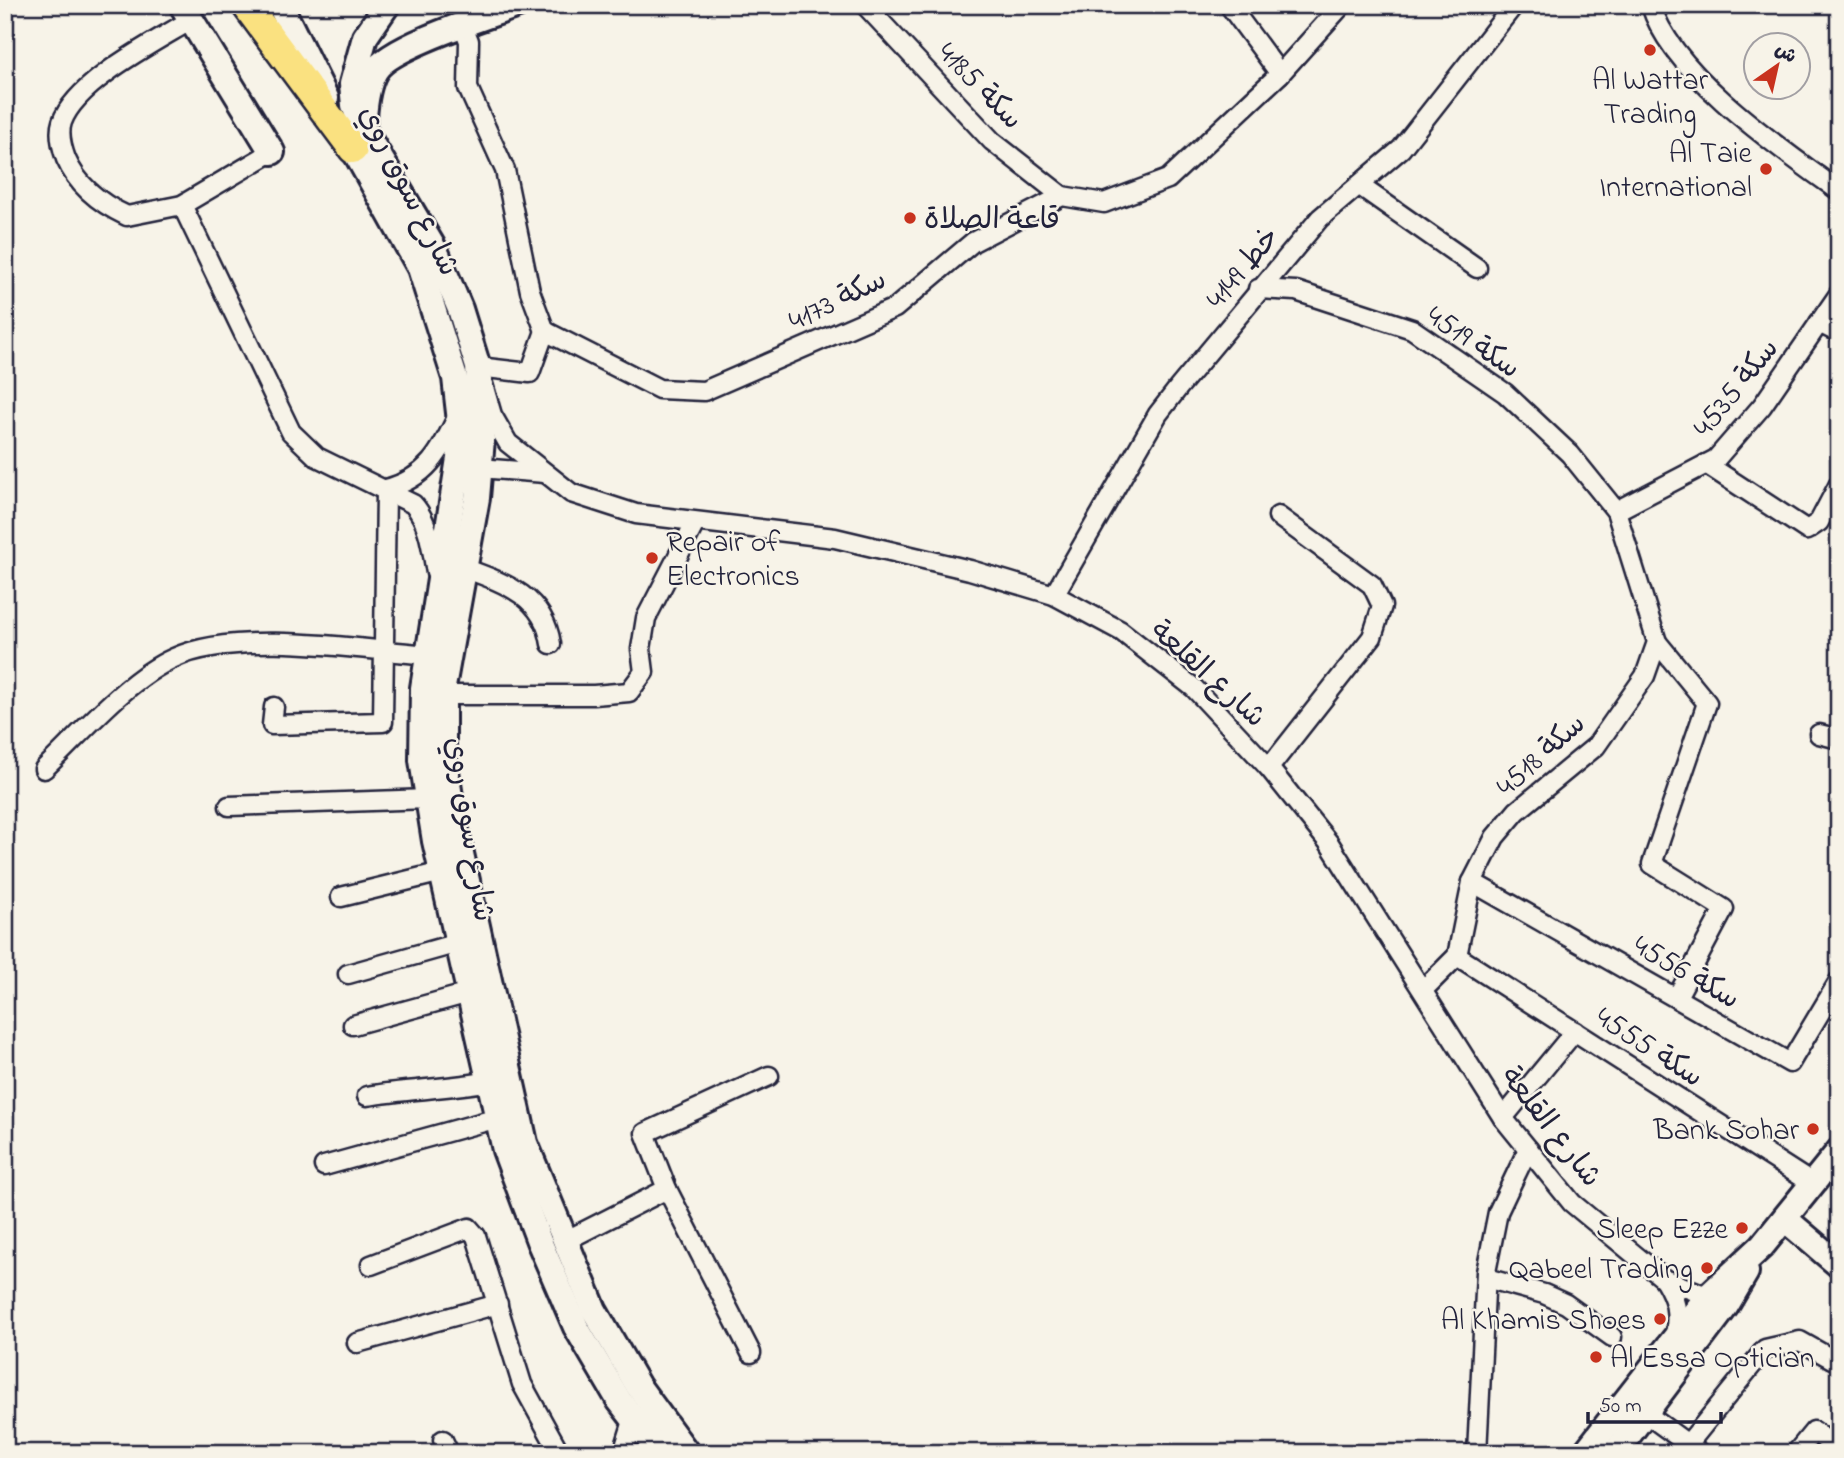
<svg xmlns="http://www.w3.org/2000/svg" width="1844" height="1458" font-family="'Indie Flower','Playpen Sans Arabic',sans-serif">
  <rect width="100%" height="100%" fill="#f7f3e8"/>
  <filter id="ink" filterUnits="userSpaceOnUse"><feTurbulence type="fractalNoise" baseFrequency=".0143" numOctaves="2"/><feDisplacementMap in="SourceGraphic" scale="14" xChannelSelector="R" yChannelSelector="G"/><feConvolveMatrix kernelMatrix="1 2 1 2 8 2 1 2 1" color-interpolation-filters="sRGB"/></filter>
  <g filter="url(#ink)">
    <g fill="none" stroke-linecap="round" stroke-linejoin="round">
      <defs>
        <g id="street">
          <path d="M 865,5 L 992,141 L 1062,196"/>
          <path d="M 1229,5 L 1280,74 L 1168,179 L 1104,203 L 1062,196 L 973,242 L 895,308 L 704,391 L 659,389 L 545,331 L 530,373 L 478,367 L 492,415 L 508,443 L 571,493 L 636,514 L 835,538 L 970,570 L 1054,595 L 1121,631 L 1194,688 L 1269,768 L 1329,843 L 1503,1118 L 1572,1203 L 1664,1279 L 1717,1300"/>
          <path d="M 1651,5 C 1671,74 1781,149 1839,191"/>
          <path d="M 191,20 C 155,42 76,82 62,122 C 58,134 62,148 66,159 C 78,187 101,204 127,216 L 182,205 L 272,152"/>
          <path d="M 463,26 L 469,41 L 468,88 L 505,170 L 530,291 L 545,331"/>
          <path d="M 1280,74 L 1342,5"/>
          <path d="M 1360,186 L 1477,268"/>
          <path d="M 182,205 L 291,432 L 317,457 L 413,504 C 429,521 432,550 436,573"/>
          <path d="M 1258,289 L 1296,291 L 1412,329 L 1505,393 L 1570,454 L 1616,511 L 1657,642 L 1645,676 L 1596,746 L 1517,811 L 1495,837 L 1472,882 L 1457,956 L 1424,989"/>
          <path d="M 1819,323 L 1839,333"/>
          <path d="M 1706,464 L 1807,530 L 1819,522 L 1839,484"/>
          <path d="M 479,468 L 545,473"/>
          <path d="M 386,489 C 427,478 441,452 458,415"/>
          <path d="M 1616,511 L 1716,459 L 1762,406 L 1839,294"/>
          <path d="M 464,568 C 505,583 544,596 551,644"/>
          <path d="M 1054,595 L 1158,414 L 1179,387 L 1320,218 L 1401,149 L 1514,5"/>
          <path d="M 1657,642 L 1707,703 L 1652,864 L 1724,909 L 1677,997"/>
          <path d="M 443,695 L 594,695 L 629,692 L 644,672 L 641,649 L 646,618 L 695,523"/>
          <path d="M 274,707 L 272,725 L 383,722 L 386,489"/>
          <path d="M 1819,734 L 1839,739"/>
          <path d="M 1269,768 L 1372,637 L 1382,606 L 1372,585 L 1278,516"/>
          <path d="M 44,769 C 82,733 127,679 174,658 C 236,629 359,649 428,655"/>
          <path d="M 229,806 L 428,799"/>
          <path d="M 1472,882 L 1790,1063 L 1839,981"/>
          <path d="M 341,897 L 442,872"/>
          <path d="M 1457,956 L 1813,1184"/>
          <path d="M 348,974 L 458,943"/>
          <path d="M 353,1025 L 469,993"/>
          <path d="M 367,1096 C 408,1089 448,1089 490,1081"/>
          <path d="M 1503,1118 L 1575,1031"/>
          <path d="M 324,1166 L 498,1118"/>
          <path d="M 667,1189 L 751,1353"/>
          <path d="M 563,1242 L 667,1189 L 645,1133 L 769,1076"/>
          <path d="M 371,1265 L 469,1228 L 476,1236 L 522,1384 L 560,1453"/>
          <path d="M 1486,1278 L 1544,1294 L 1566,1304 L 1612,1337"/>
          <path d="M 1664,1279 C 1676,1299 1679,1312 1675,1335"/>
          <path d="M 357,1343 L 498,1304"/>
          <path d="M 1645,1413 L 1700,1453"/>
          <path d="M 443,1440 L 449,1453"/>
          <path d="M 1688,1444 L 1765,1349 L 1800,1341 L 1832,1359"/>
          <path d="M 623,1453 L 633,1421"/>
          <path d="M 1477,1453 L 1486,1272 L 1498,1212 L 1528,1149"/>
          <path d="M 1796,1453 L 1814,1431 L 1839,1450"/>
        </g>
        <g id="secondary">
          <path d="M 182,5 L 272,152"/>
          <path d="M 280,5 L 326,98"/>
          <path d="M 387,5 L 365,37 L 352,84 L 354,105 L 363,129 L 436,252 L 460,309 L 478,367 L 482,439 L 477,498 L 443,687 L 443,752 L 454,822 L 525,1143 L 594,1310 L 638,1386 L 687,1453"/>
          <path d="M 364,118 C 365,103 367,85 375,71 C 390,46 488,16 518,5"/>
          <path d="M 345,134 L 420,268 L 455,378 L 462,439 L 423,688 L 422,760 L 435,841 L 505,1150 L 539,1241 L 576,1327 L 619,1400 L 660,1453"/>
          <path d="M 1785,1219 L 1839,1265"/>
          <path d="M 1585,1453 L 1708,1296 L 1762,1246 L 1839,1151"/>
          <path d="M 1615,1453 L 1726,1306 L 1746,1272"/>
        </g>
        <path id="primary" d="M 246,5 L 353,149"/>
      </defs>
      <use href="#street" stroke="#22223b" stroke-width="23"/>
      <use href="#secondary" stroke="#22223b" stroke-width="30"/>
      <use href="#primary" stroke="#22223b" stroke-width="33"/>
      <use href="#street" stroke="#f7f3e8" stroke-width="18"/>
      <use href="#secondary" stroke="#f7f3e8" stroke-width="24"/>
      <use href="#primary" stroke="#fae180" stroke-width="28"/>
    </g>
  </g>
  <g fill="#c8321e" stroke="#f7f3e8" stroke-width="2.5">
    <circle cx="1650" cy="50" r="7"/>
    <circle cx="1766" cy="169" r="7"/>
    <circle cx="910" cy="218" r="7"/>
    <circle cx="652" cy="558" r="7"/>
    <circle cx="1813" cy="1129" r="7"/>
    <circle cx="1742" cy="1228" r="7"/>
    <circle cx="1707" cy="1268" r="7"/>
    <circle cx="1660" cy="1319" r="7"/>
    <circle cx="1596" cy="1357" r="7"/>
  </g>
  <g text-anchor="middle" stroke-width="5" stroke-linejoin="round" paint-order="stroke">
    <g font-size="30" fill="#22223b" stroke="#f7f3e8" text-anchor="end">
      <text x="1650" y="89" text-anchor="middle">Al Wattar<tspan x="1650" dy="34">Trading</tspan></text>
      <text x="1752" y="162">Al Taie<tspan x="1752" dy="34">International</tspan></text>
      <text x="924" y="228" text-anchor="start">قاعة الصلاة</text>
      <text x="666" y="551" text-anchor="start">Repair of<tspan x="666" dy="34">Electronics</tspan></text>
      <text x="1799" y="1139">Bank Sohar</text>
      <text x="1728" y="1238">Sleep Ezze</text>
      <text x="1693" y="1278">Qabeel Trading</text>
      <text x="1646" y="1329">Al Khamis Shoes</text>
      <text x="1610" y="1367" text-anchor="start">Al Essa Optician</text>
    </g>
    <g font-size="30" fill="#22223b" stroke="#f7f3e8">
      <text transform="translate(981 85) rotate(46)" y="10">سكة 4185</text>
      <text transform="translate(410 190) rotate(63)" y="10">شارع سوق روي</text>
      <text transform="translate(1242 267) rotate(-50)" y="10">4149 خط</text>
      <text transform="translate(837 299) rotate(-26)" y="10">سكة 4173</text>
      <text transform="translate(1474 341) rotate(34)" y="10">سكة 4519</text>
      <text transform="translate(1735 387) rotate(-51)" y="10">سكة 4535</text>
      <text transform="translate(1209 673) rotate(42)" y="10">شارع القلعة</text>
      <text transform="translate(1540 754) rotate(-42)" y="10">سكة 4518</text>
      <text transform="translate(471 829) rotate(81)" y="10">شارع سوق روي</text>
      <text transform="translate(1687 971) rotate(30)" y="10">سكة 4556</text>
      <text transform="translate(1650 1046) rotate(33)" y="10">سكة 4555</text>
      <text transform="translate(1552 1126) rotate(52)" y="10">شارع القلعة</text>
    </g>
  </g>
  <rect width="1844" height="1458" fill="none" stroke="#f7f3e8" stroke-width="28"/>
  <rect x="14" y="14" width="1816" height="1430" fill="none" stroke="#22223b" stroke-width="2.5" filter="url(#ink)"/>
  <g transform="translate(1777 66) rotate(34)"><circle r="33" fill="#f7f3e8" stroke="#a29fa3" stroke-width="2"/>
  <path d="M0-5L12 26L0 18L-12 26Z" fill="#c8321e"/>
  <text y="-10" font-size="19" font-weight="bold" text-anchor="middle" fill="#22223b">ش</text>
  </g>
  <path d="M1588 1412v10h133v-10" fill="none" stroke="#22223b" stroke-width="3.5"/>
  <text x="1599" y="1412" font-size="21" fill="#22223b" stroke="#f7f3e8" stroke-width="5" paint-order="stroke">50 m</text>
</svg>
